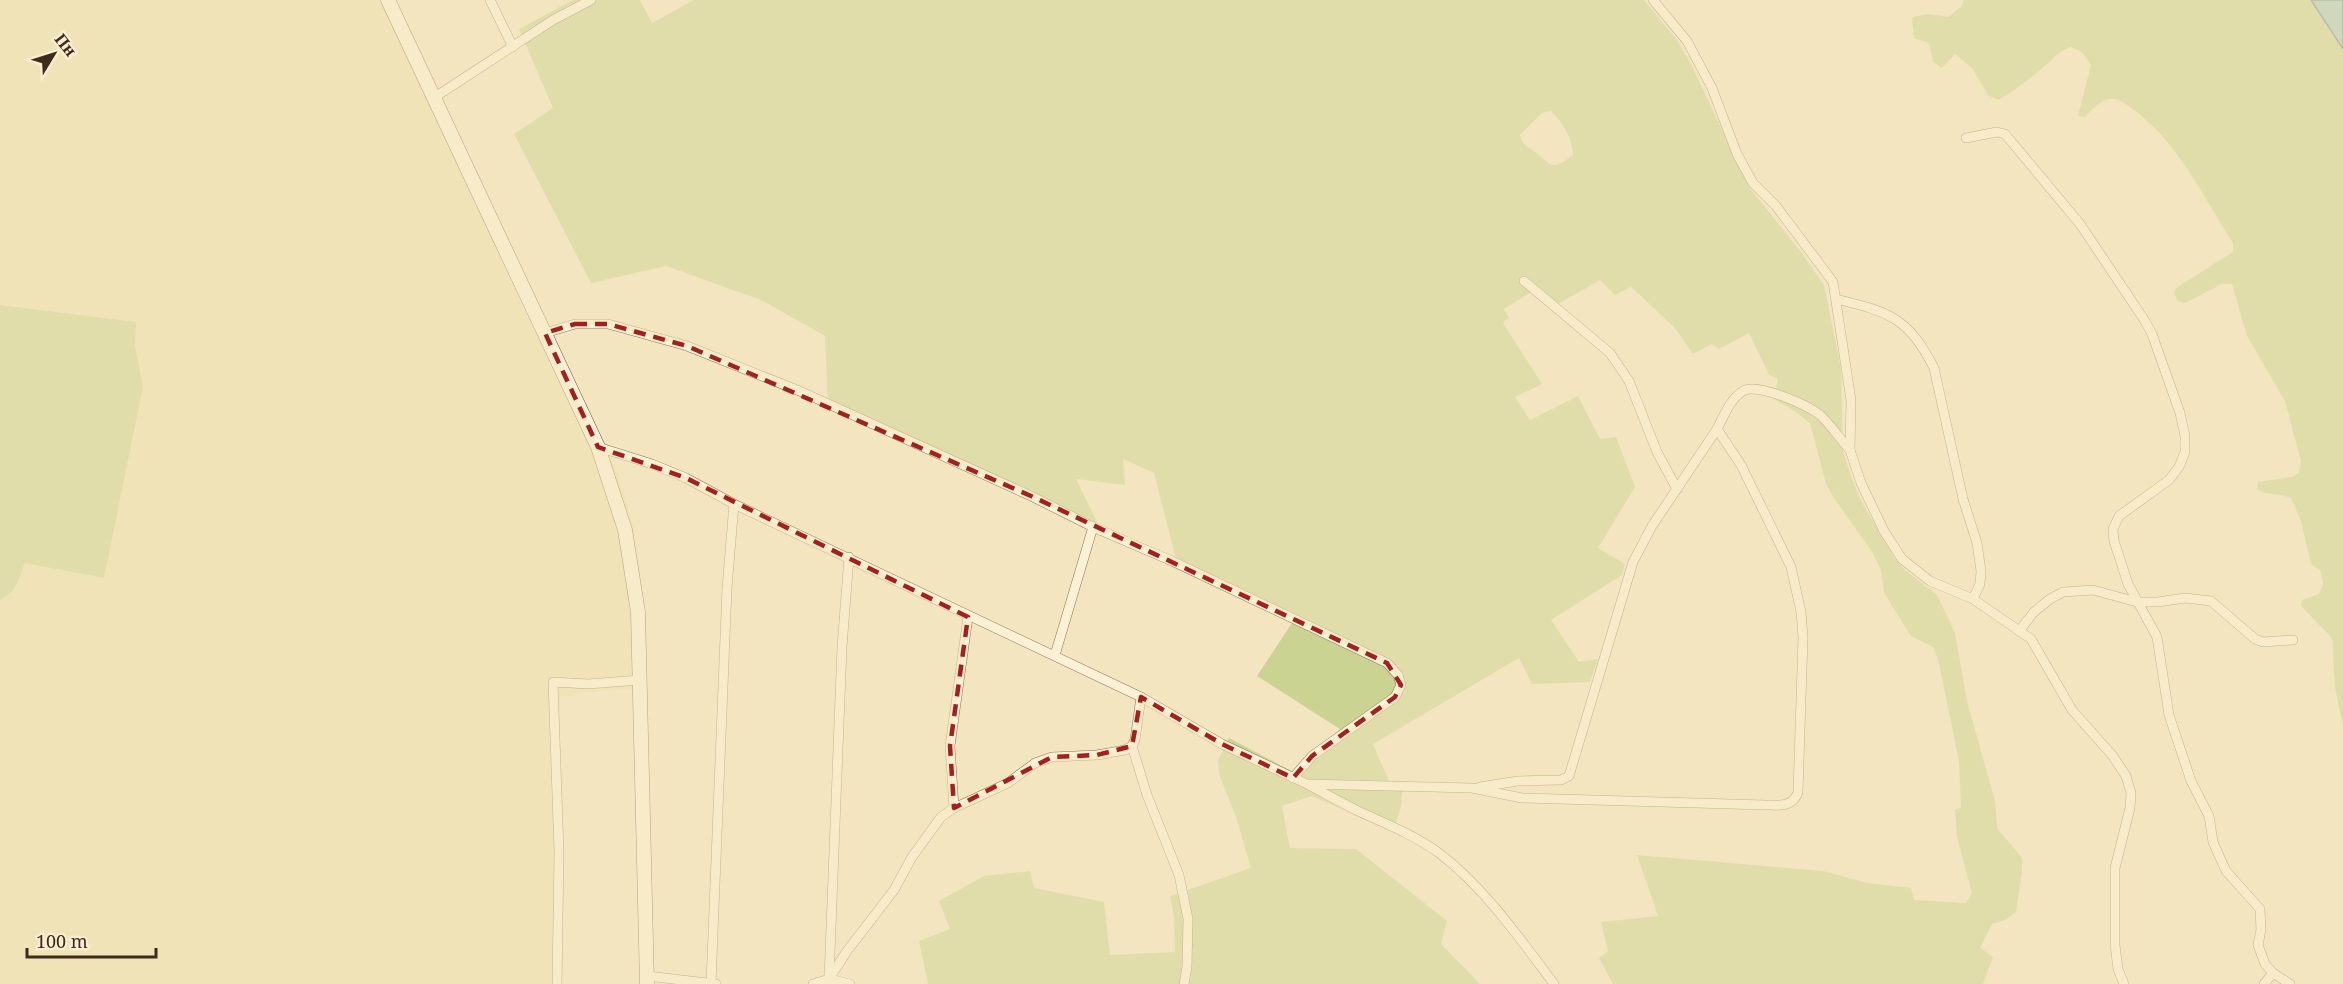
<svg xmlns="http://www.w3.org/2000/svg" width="2343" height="984" font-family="'Noto Serif',serif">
  <rect width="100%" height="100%" fill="#f3e5c0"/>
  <path fill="#eae1ad" d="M 0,0 L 395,0 L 515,261 L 619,475 L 635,534 L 647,630 L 644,687 L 560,696 L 562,984 L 0,984 L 0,600 L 8,596 L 14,589 L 25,563 L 115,524 L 143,387 L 135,345 L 135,322 L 0,304 Z"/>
  <g fill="#cbd393" fill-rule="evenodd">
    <path d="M 573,0 L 640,0 L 652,23 L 694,0 L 1644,0 L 1677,40 L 1690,62 L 1749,187 L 1801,252 L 1824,285 L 1841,369 L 1843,451 L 1850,473 L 1860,499 L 1895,559 L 1905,570 L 1937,595 L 1955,633 L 1967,701 L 1995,801 L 1997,828 L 2022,858 L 2022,872 L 2016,912 L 2005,920 L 1992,924 L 1980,948 L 1993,957 L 1983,984 L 1613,984 L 1599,958 L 1608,951 L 1601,922 L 1658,916 L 1637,855 L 1823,871 L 1868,883 L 1911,888 L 1914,900 L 1966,903 L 1972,893 L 1957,837 L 1955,810 L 1961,807 L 1959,761 L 1938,659 L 1933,647 L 1911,636 L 1884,593 L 1881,570 L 1872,552 L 1834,498 L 1826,484 L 1810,423 L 1796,412 L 1774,399 L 1778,379 L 1769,375 L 1749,333 L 1719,349 L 1712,344 L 1693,354 L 1674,327 L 1631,287 L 1615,295 L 1600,280 L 1551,308 L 1531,292 L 1504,309 L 1509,317 L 1503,323 L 1542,384 L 1515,397 L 1530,420 L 1578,396 L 1600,439 L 1616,437 L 1635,487 L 1598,548 L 1625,564 L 1622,575 L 1551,620 L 1579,662 L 1598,659 L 1590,682 L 1532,684 L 1519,658 L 1373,744 L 1389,781 L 1403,781 L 1401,807 L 1393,832 L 1312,796 L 1282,806 L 1290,848 L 1356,849 L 1447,921 L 1441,944 L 1480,984 L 928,984 L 919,941 L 950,929 L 939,901 L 984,876 L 1030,871 L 1034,888 L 1104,902 L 1110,955 L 1175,952 L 1174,916 L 1170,896 L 1251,868 L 1236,817 L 1219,774 L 1218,760 L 1229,738 L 1295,773 L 1340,729 L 1257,676 L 1292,623 L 1178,567 L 1154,473 L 1123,459 L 1125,485 L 1076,479 L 1102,532 L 828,408 L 825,336 L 761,300 L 666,266 L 591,283 L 514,134 L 553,108 L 519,29 ZM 1551,111 C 1562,121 1573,140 1573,155 C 1548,175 1551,161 1532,150 C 1525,145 1522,144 1520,135 L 1542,113 Z"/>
    <path d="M 1964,0 L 2311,0 L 2343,49 L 2343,728 L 2335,687 L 2332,638 L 2301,606 L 2302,600 L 2319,594 L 2323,584 L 2321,571 L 2311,564 L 2301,521 L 2291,498 C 2280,493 2267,496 2257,489 L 2258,482 L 2292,477 L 2299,473 L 2301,461 L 2285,401 L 2247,336 L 2232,284 L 2222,284 L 2185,303 L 2178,301 L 2174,294 L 2176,288 L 2233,252 L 2233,243 C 2203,197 2180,145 2135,111 C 2127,105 2121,99 2111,99 C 2101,99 2092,110 2085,117 L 2078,116 L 2091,65 L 2082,52 L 2071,47 C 2053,54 2057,57 2044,67 C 2029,79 2015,91 1998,100 L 1988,95 L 1972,68 L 1955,54 L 1942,68 L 1933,62 L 1929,43 L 1914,38 L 1912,17 L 1928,14 L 1948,17 L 1961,7 Z"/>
    <path d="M 0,305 L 136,322 L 135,345 L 143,387 L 104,578 L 25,563 C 19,578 16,593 0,600 Z"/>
  </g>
  <path fill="#a4c5bb" stroke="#69948a" stroke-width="1.5" d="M 2311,0 L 2343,0 L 2343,49 L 2313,3 Z"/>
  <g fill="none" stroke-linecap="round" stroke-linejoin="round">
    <defs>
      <g id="minor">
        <path d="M 490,0 L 513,47"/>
        <path d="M 1653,0 L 1687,41 L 1712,88 L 1737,154 L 1753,183 L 1776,206 L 1833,282 L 1851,400 L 1850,450 L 1861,483 L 1884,531 L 1902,559 L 1930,581 L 1973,599 L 2031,639 L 2072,710 L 2112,755 L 2126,776 L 2131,793 L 2130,808 L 2115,868 L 2115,945 L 2118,969 L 2124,984"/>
        <path d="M 435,97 L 553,20 L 591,0"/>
        <path d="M 1966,138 L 1997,132 L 2005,134 L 2080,224 L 2145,321 L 2152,334 L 2180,413 L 2185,436 L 2185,452 L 2179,467 L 2169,480 L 2119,516 L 2113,529 L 2114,541 L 2128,584 L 2157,637 L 2169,715 L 2191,781 L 2209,816 L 2213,842 L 2226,871 L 2260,909 L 2261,930 L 2258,945 L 2265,964 L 2273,973 L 2290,984"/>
        <path d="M 1524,281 L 1610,353 L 1629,381 L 1657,452 L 1677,489"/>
        <path d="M 1836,299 C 1889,312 1908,317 1934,368 L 1963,499 L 1977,543 L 1981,571 L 1980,584 L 1973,599"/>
        <path d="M 545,333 L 575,324 L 608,324 L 687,346 L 802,392 L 1031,496 L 1093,527 L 1055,655"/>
        <path d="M 598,447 L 652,464 L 686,478 L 734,504 L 1141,697 L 1222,744 L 1307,784 L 1472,788 L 1522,798 L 1765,805 C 1778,805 1793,808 1798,792 L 1803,637 L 1801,612 L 1791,567 L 1741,465 L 1717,429 C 1724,416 1730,399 1743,391 C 1756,382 1808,405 1820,415 C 1831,425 1840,439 1850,450"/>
        <path d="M 1093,527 L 1172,561 L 1387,663 L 1398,675 L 1401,685 L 1395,697 L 1312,756 L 1293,778"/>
        <path d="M 849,557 L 842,647 L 829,979 L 850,984"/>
        <path d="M 2019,631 L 2034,612 L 2050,599 L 2063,592 L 2093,590 L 2137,602 L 2158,602 L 2185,598 L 2211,601 L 2255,639 L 2263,642 L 2293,640"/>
        <path d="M 1132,746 L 1147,795 L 1179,875 L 1188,919 L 1187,967 L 1184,984"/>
        <path d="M 1309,785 C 1326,794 1342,803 1358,811 C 1386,824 1415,835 1439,853 C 1484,887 1521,940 1554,984"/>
        <path d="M 1480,787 L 1518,781 L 1561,780 L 1569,776 L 1633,562 L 1652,526 L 1717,429"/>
        <path d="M 954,808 L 950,746 L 968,617"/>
        <path d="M 647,976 L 716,984"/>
        <path d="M 711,983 L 727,588 L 734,504"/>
        <path d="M 557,984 L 559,852 L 553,682 L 588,684 L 640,680"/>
        <path d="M 813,984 L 829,979 L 847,951 L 894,890 L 912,857 L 941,817 L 954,808 L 1008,783 L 1035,763 L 1052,757 L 1097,755 L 1125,750 L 1132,746 L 1135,740 L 1141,697"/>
        <path d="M 2264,984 L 2273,973"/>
      </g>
      <path id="secondary" d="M 388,0 L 598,447 L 625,530 L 638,612 L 647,984"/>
    </defs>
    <use href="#minor" stroke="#8f7556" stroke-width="10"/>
    <use href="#secondary" stroke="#715539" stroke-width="15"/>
    <use href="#minor" stroke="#fdf1d5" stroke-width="9"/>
    <use href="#secondary" stroke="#fdf1d5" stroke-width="14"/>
  </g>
  <path d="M0 0H2343V984H0ZM 575,324 L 608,324 L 687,346 L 1031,496 L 1387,663 L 1401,685 L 1395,697 L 1312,756 L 1293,778 L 1222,744 L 1141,697 L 1132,746 L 1097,755 L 1052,757 L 954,808 L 950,746 L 968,617 L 686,478 L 598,447 L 545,333 Z" fill="#f3e5c0" fill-opacity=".55" fill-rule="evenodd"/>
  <path fill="none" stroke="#a51f1e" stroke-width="4.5" stroke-dasharray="12 8" stroke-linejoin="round" d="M 575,324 L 608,324 L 687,346 L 1031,496 L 1387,663 L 1401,685 L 1395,697 L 1312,756 L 1293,778 L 1222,744 L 1141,697 L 1132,746 L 1097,755 L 1052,757 L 954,808 L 950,746 L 968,617 L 686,478 L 598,447 L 545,333 Z"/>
  <g transform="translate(54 54) rotate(52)" stroke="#faeed1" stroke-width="4.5" paint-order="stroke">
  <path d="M0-4.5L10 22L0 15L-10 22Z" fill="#3d2c1c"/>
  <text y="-9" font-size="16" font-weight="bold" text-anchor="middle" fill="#3d2c1c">Пн</text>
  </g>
  <path d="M27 948v9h129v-9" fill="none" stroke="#3d2c1c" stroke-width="3"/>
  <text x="36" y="948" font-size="18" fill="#3d2c1c" stroke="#faeed1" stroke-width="4.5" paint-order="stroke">100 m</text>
</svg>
